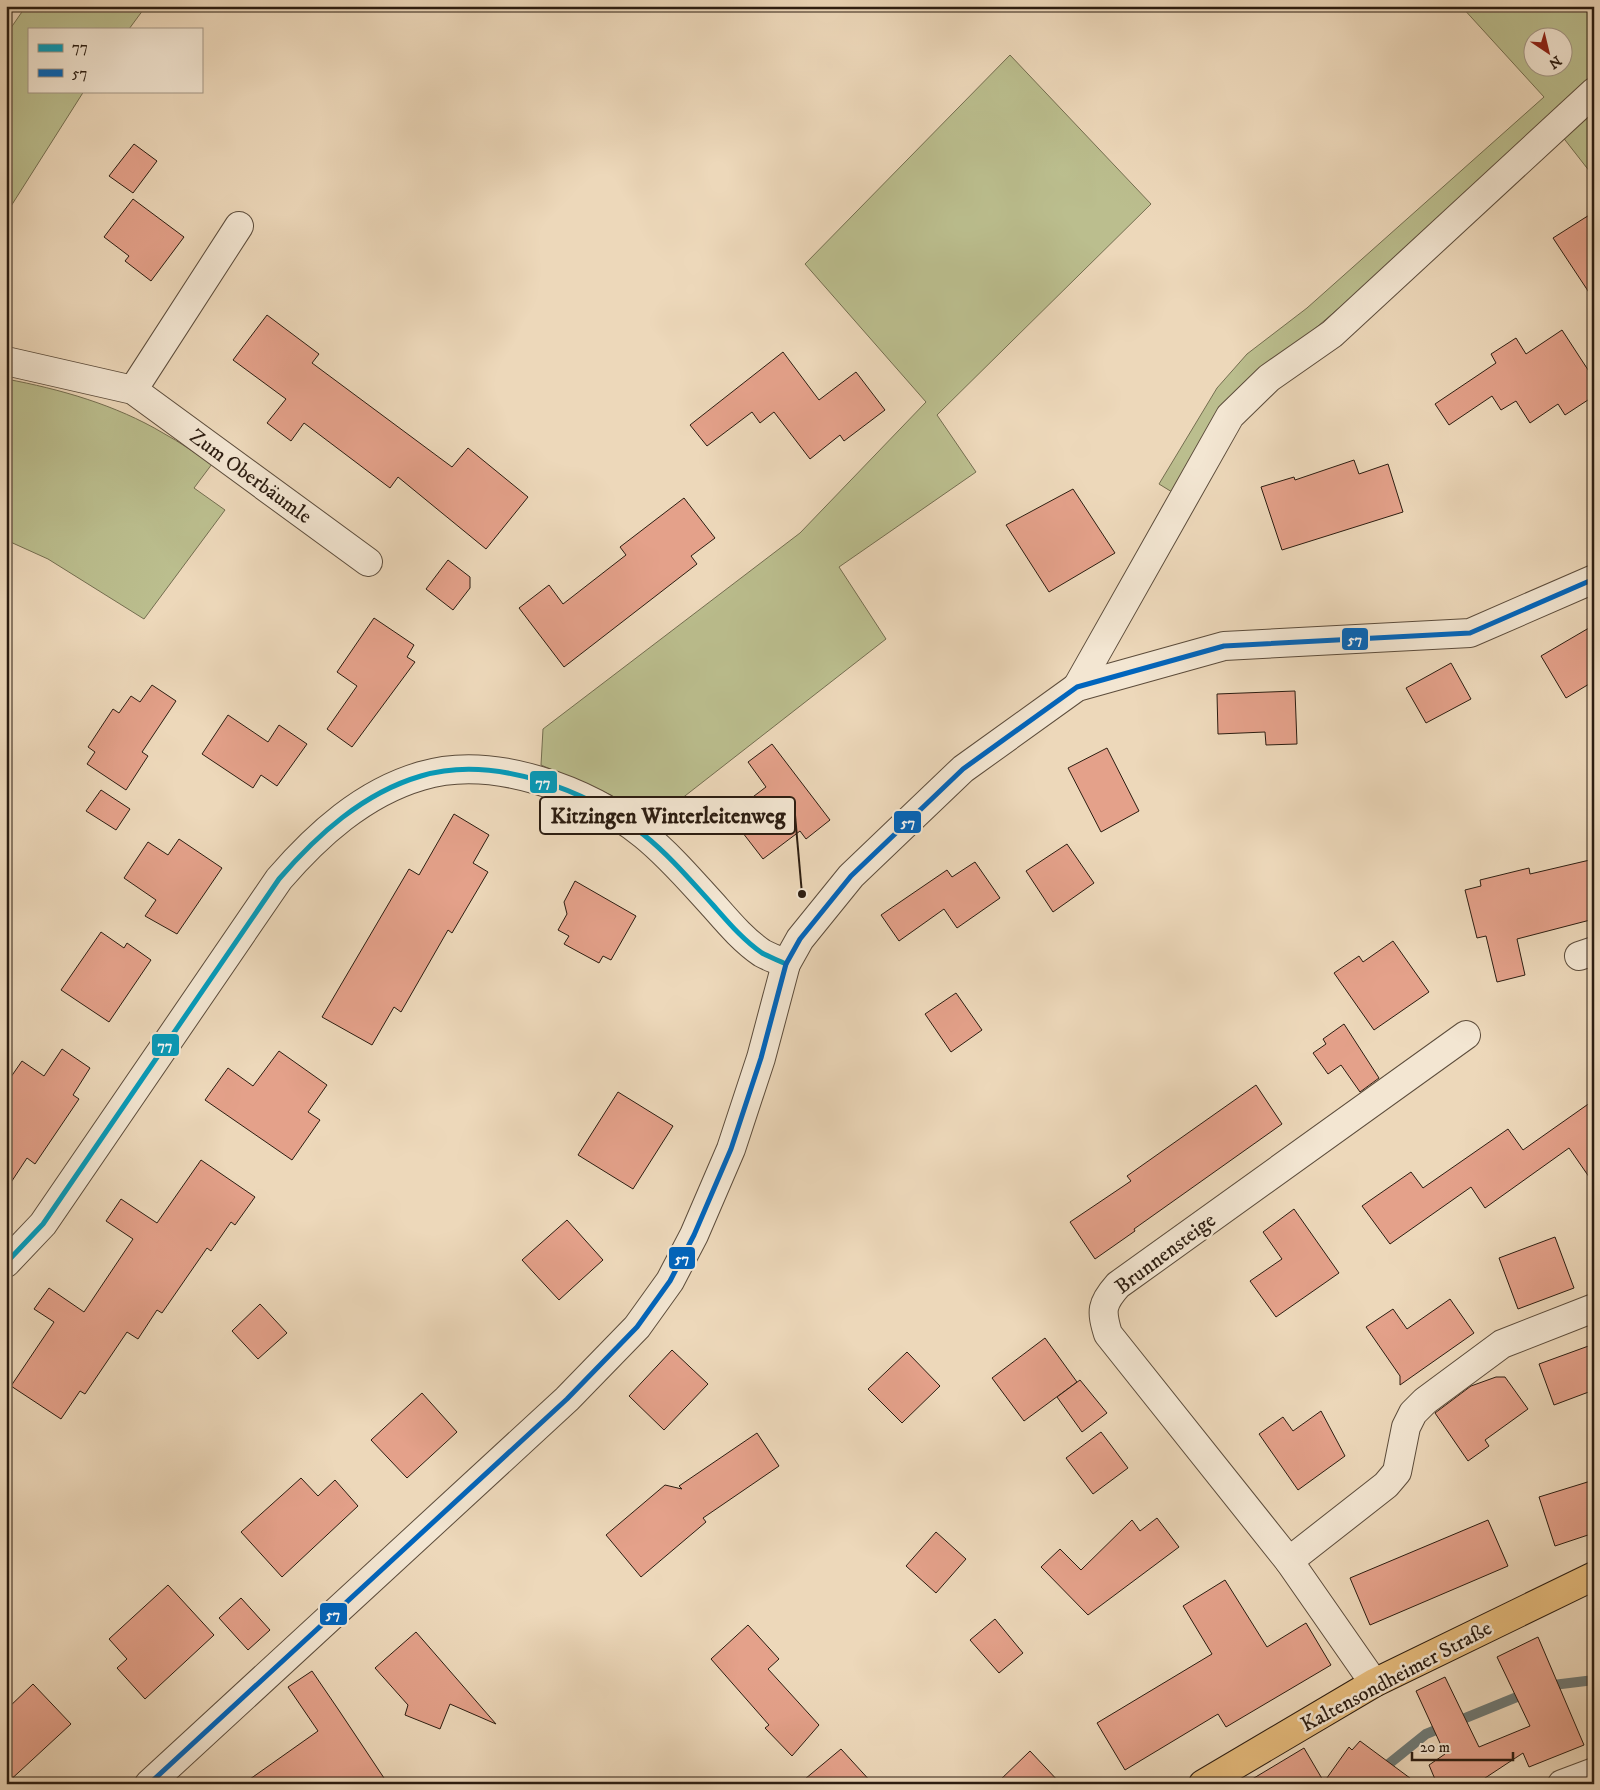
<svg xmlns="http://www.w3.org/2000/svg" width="1600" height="1790" font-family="'IM FELL DW Pica',serif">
  <rect width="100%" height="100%" fill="#edd8ba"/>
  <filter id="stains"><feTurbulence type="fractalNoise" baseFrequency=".004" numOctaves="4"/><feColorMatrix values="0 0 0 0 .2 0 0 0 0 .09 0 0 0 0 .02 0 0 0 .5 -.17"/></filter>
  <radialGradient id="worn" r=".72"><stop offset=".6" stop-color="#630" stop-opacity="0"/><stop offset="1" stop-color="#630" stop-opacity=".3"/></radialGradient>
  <g fill="#bbbe8e" stroke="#746e50" fill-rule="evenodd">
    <path d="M 26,6 L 146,6 L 129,29 L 29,29 L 29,91 L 84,91 L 6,214 L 6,35 Z"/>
    <path d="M 1461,6 L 1594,6 L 1594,87 L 1561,118 L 1311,332 L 1262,366 L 1227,400 L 1172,492 L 1159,484 L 1217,388 L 1247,354 L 1307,308 L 1544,97 ZM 1532,38 L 1562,38 L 1562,68 L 1532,68 Z"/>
    <path d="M 1010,55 L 1151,204 L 937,415 L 976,472 L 839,567 L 886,639 L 649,824 L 611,795 L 541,765 L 543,729 L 800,533 L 926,402 L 805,264 Z"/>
    <path d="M 1594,97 L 1594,177 L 1558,131 Z"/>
    <path d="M 6,379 C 60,389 116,405 163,433 C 180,442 196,454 212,464 L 194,488 L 225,510 L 144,619 L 48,559 L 6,540 Z"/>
  </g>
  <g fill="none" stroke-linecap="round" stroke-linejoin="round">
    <g stroke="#6f7a76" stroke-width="10">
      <path d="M 1545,1686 L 1594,1680"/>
      <path d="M 1380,1771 L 1426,1734 L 1527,1693"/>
    </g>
  </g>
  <g fill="#e4a18a" stroke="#2c1d11">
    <path d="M 134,144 L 157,161 L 133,193 L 109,176 Z"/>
    <path d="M 133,199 L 184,237 L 151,281 L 125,261 L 129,256 L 104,237 Z"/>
    <path d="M 1594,212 L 1594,300 L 1553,238 Z"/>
    <path d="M 267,315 L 319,354 L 312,363 L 452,467 L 468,448 L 528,497 L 486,549 L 398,477 L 390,488 L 304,423 L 291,441 L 267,423 L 286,399 L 233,360 Z"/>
    <path d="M 1562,330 L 1594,379 L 1594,396 L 1565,415 L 1558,404 L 1530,423 L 1516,401 L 1501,410 L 1492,396 L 1449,425 L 1435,404 L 1496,363 L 1491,354 L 1516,338 L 1526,354 Z"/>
    <path d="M 783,352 L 819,400 L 856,372 L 885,410 L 844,441 L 840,435 L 810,459 L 774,412 L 760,423 L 752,412 L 707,446 L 690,425 Z"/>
    <path d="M 1354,460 L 1359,474 L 1388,464 L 1403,512 L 1282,550 L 1261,487 L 1294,477 L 1295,480 Z"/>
    <path d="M 1073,489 L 1115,553 L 1049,592 L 1006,525 Z"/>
    <path d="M 684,498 L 715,538 L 691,556 L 697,564 L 564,667 L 519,608 L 549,585 L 563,604 L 626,555 L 620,547 Z"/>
    <path d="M 448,560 L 470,577 L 470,588 L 453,610 L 426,589 Z"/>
    <path d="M 374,618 L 414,645 L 407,657 L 415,662 L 352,747 L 327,729 L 357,686 L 337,672 Z"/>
    <path d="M 1594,625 L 1594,681 L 1566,698 L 1541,656 Z"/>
    <path d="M 1451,663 L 1471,699 L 1426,723 L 1406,688 Z"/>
    <path d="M 152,685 L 176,701 L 142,752 L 148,756 L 126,790 L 87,764 L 95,752 L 88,747 L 113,709 L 119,713 L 131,696 L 140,702 Z"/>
    <path d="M 1295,691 L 1297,744 L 1266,745 L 1265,732 L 1218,734 L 1217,694 Z"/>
    <path d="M 228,715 L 268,742 L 279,725 L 307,744 L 277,786 L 261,775 L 253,788 L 202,754 Z"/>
    <path d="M 772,744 L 830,820 L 806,839 L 800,831 L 763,859 L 729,815 L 766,787 L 748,762 Z"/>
    <path d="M 1107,748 L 1139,811 L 1101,832 L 1068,768 Z"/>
    <path d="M 101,790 L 130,809 L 116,830 L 86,811 Z"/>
    <path d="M 454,814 L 489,835 L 473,863 L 488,872 L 452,933 L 448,930 L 401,1012 L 394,1007 L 372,1045 L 322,1017 L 409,869 L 419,875 Z"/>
    <path d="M 179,839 L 222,868 L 177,934 L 145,916 L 156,900 L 124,878 L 148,842 L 168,855 Z"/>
    <path d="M 1067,844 L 1094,883 L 1053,912 L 1026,871 Z"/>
    <path d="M 1594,859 L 1594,919 L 1517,939 L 1525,975 L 1497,982 L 1486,936 L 1477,938 L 1465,890 L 1481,886 L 1480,880 L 1529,868 L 1530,874 Z"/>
    <path d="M 975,862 L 1000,898 L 957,928 L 944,909 L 899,941 L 881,915 L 947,870 L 952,877 Z"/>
    <path d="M 575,881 L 636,916 L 611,960 L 603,956 L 599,963 L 564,944 L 569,936 L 558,930 L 567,914 L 564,902 Z"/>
    <path d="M 101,932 L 124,948 L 127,943 L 151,960 L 109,1022 L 61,990 Z"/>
    <path d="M 1393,941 L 1429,992 L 1374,1030 L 1334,973 L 1359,956 L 1363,962 Z"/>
    <path d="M 956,993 L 982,1030 L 951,1052 L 925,1014 Z"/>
    <path d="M 1344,1024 L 1379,1078 L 1360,1092 L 1341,1065 L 1328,1074 L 1313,1053 L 1326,1044 L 1323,1039 Z"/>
    <path d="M 62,1049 L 90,1068 L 73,1095 L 79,1099 L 35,1164 L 27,1158 L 6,1190 L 6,1084 L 22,1061 L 44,1076 Z"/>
    <path d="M 279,1051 L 327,1085 L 308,1112 L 320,1120 L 292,1160 L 205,1100 L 228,1068 L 253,1086 Z"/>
    <path d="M 1256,1085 L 1282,1124 L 1134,1229 L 1135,1231 L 1095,1259 L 1070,1222 L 1131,1181 L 1127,1176 Z"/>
    <path d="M 618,1092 L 673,1126 L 633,1189 L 578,1155 Z"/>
    <path d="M 1594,1100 L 1594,1184 L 1569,1148 L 1485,1208 L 1471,1187 L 1390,1244 L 1362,1206 L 1411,1172 L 1423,1188 L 1508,1129 L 1523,1150 Z"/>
    <path d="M 201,1160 L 255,1197 L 235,1225 L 231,1222 L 211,1251 L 207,1248 L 162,1313 L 157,1310 L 138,1339 L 127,1332 L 85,1394 L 80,1391 L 61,1419 L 11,1386 L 54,1322 L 34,1309 L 49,1288 L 84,1312 L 133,1239 L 106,1221 L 121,1199 L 157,1223 Z"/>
    <path d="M 1294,1209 L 1339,1273 L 1276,1317 L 1250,1281 L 1282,1259 L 1263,1232 Z"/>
    <path d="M 567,1220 L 603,1260 L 559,1300 L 522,1260 Z"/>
    <path d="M 1555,1237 L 1574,1288 L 1518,1309 L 1499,1258 Z"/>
    <path d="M 1450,1299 L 1474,1333 L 1400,1385 L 1400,1376 L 1366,1327 L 1393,1309 L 1407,1329 Z"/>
    <path d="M 260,1304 L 287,1333 L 258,1359 L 232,1331 Z"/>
    <path d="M 1045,1338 L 1077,1382 L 1024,1421 L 992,1378 Z"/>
    <path d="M 1594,1344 L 1594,1390 L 1554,1405 L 1539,1364 Z"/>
    <path d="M 672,1350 L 708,1384 L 664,1430 L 629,1396 Z"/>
    <path d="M 907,1352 L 940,1386 L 902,1423 L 868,1389 Z"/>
    <path d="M 1496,1377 L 1505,1377 L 1528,1409 L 1485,1440 L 1489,1446 L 1468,1461 L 1435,1413 L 1471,1386 Z"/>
    <path d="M 1080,1380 L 1107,1413 L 1082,1432 L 1057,1397 Z"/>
    <path d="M 422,1393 L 457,1432 L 407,1478 L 371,1440 Z"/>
    <path d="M 1321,1411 L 1345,1456 L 1298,1490 L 1259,1434 L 1283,1417 L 1293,1431 Z"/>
    <path d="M 1101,1432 L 1128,1468 L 1093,1494 L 1066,1458 Z"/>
    <path d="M 757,1433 L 779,1466 L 703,1518 L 706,1522 L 641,1577 L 606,1535 L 665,1485 L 682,1489 L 679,1486 Z"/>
    <path d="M 301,1478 L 318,1496 L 335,1480 L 358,1506 L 282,1577 L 241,1532 Z"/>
    <path d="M 1594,1480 L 1594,1533 L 1555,1546 L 1539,1497 Z"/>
    <path d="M 1157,1518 L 1179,1547 L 1088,1615 L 1041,1567 L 1060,1549 L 1081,1570 L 1132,1520 L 1140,1531 Z"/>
    <path d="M 1488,1520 L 1508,1566 L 1370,1625 L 1350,1578 Z"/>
    <path d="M 936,1532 L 966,1559 L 936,1593 L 906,1566 Z"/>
    <path d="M 1225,1580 L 1267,1647 L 1306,1623 L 1331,1665 L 1226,1727 L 1218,1714 L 1125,1770 L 1097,1723 L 1212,1654 L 1183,1606 Z"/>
    <path d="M 168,1585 L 214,1635 L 145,1699 L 117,1668 L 127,1659 L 109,1639 Z"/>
    <path d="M 241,1598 L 270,1630 L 248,1650 L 219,1618 Z"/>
    <path d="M 995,1619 L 1023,1653 L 999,1673 L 970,1640 Z"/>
    <path d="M 748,1625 L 779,1659 L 768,1669 L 819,1725 L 792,1756 L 765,1728 L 769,1725 L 711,1659 Z"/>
    <path d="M 416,1632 L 496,1724 L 450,1704 L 440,1729 L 405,1715 L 408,1705 L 375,1668 Z"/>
    <path d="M 1538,1637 L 1584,1745 L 1529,1767 L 1523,1753 L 1476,1784 L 1437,1784 L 1429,1765 L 1445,1754 L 1416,1691 L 1445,1677 L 1479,1747 L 1530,1726 L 1497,1657 Z"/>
    <path d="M 312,1671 L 338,1709 L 388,1784 L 243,1784 L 318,1731 L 288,1687 Z"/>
    <path d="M 33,1684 L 71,1724 L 6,1784 L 6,1710 Z"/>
    <path d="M 1360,1741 L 1418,1784 L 1244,1784 L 1304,1748 L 1324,1782 L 1349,1747 L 1352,1750 Z"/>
    <path d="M 841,1749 L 873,1784 L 799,1784 Z"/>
    <path d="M 1030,1751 L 1061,1784 L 996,1784 Z"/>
  </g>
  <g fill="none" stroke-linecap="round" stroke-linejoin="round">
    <defs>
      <g id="minor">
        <path d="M 6,361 L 133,390 L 368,562"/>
        <path d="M 133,390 L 239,226"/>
        <path d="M 1077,687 L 1230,416 L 1269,378 L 1332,334 L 1594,92"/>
        <path d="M 1579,956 L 1594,951"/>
        <path d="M 6,1263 L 43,1224 L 279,879 C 317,835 363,793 421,776 C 493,754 588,790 644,835 C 670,856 691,881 713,905 C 728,922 743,940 762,953 C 769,957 778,960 786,964"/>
        <path d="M 1289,1561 L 1386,1485 L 1397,1472 L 1406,1427 L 1413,1413 L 1425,1401 L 1502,1344 L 1594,1308"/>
        <path d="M 1374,1683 L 1289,1561 L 1108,1334 C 1101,1311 1101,1304 1118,1285 L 1466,1035"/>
        <path d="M 149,1784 L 567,1399 L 637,1327 L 670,1281 L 694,1235 L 731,1149 L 761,1058 L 786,964 L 800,939 L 851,876 L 963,769 L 1077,687 L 1224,646 L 1470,633 L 1594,579"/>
        <path d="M 1562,1784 L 1594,1772"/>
      </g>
      <path id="major" d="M 1203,1784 L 1374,1683 L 1594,1576"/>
    </defs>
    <use href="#minor" stroke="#5c4c3b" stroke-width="30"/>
    <use href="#major" stroke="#2c1d11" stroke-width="30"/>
    <use href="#minor" stroke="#f3e6d2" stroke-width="28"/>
    <use href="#major" stroke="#e6bc7d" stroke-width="28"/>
    <defs>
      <path id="bus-1" d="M 6,1263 L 43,1224 L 279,879 C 317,835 363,793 421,776 C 493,754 588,790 644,835 C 670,856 691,881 713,905 C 728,922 743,940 762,953 C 769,957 778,960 786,964"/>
      <path id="bus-2" d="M 149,1784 L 567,1399 L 637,1327 L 670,1281 L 694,1235 L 731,1149 L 761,1058 L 786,964 L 800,939 L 851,876 L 963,769 L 1077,687 L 1224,646 L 1470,633 L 1594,579"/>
    </defs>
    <use href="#bus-1" stroke="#f3e6d2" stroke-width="9"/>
    <use href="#bus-2" stroke="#f3e6d2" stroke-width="9"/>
    <use href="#bus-1" stroke="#049bbb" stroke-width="5"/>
    <use href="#bus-2" stroke="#0065bd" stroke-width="5"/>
  </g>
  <g text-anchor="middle" stroke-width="5" stroke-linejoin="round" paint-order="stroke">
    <g font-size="21" fill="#2c1d11" stroke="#f3e6d2">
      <text transform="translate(251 476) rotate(36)" y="7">Zum Oberbäumle</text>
      <text transform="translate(1165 1253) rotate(-37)" y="7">Brunnensteige</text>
      <text transform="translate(1396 1676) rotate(-28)" y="7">Kaltensondheimer Straße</text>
    </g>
  </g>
  <path fill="none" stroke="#2c1d11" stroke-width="2" d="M802 894L795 815"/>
  <circle fill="#2c1d11" stroke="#f3e6d2" stroke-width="2" cx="802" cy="894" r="5"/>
  <rect fill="#f3e6d2" stroke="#2c1d11" stroke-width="2" x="540" y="797" width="255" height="37" rx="5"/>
  <g font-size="22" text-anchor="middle" font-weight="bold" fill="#2c1d11">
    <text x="668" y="823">Kitzingen Winterleitenweg</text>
  </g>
  <g stroke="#f3e6d2" stroke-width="2">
    <rect x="1341" y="627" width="28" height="24" rx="5" fill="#0065bd"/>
    <rect x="529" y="770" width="29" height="24" rx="5" fill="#049bbb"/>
    <rect x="893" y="810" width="29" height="24" rx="5" fill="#0065bd"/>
    <rect x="151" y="1033" width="29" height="24" rx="5" fill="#049bbb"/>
    <rect x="668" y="1246" width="28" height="24" rx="5" fill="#0065bd"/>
    <rect x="319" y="1602" width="29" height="24" rx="5" fill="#0065bd"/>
  </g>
  <g font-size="14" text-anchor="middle" font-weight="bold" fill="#fff">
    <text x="1355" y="644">57</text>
    <text x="543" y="787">77</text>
    <text x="908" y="827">57</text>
    <text x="165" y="1050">77</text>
    <text x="682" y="1263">57</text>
    <text x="333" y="1619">57</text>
  </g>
  <rect width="1600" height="1790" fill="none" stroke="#edd8ba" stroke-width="25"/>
  <rect x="8" y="8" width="1585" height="1775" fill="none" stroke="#2c1d11" stroke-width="2.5"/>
  <rect x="12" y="12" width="1575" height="1765" fill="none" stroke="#2c1d11"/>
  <rect x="28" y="28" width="175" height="65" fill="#f3e6d2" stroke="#a39685"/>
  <rect x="38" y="44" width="25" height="8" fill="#049bbb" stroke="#a39685"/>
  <text x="72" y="52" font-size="15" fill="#2c1d11">77</text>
  <rect x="38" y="69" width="25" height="8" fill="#0065bd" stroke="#a39685"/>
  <text x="72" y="78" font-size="15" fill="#2c1d11">57</text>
  <g transform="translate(1548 52) rotate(145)"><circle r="24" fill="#f3e6d2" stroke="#a39685"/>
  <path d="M0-4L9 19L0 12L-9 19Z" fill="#8f2418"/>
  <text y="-8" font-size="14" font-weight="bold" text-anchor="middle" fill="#2c1d11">N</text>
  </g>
  <path d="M1412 1752v8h101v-8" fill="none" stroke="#2c1d11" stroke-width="2.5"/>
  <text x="1420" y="1752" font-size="15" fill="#2c1d11" stroke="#f3e6d2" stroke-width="4" paint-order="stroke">20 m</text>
  <rect width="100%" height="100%" filter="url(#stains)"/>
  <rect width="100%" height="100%" fill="url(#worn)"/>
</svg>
